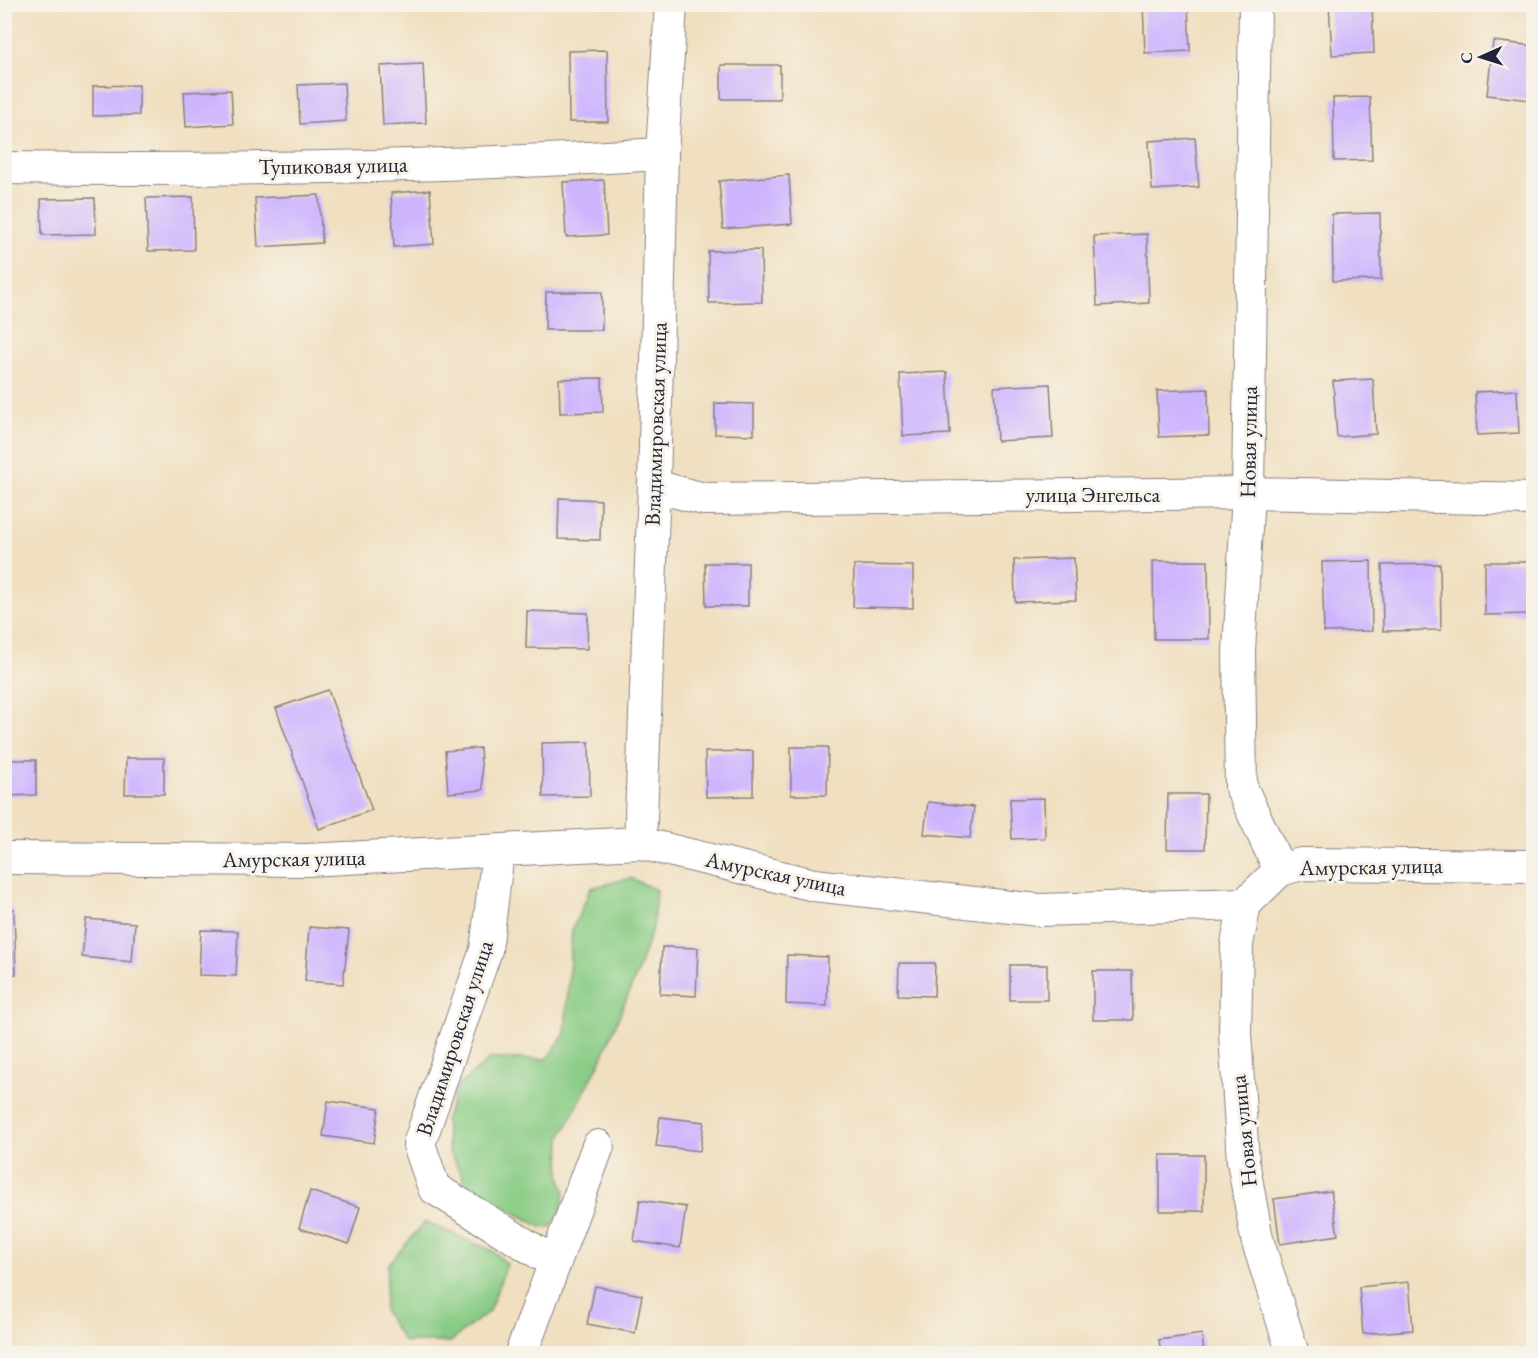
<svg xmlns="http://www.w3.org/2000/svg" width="1538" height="1358" font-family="'EB Garamond',serif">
  <rect width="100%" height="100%" fill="#f7f3e8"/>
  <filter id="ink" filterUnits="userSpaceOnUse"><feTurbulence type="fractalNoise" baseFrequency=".0167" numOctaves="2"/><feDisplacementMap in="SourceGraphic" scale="12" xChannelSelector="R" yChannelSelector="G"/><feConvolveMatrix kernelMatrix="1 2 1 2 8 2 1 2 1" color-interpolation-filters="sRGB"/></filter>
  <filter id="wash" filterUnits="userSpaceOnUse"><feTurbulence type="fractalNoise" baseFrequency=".008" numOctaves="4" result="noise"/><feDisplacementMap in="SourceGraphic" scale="24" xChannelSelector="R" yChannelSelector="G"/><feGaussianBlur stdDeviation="1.35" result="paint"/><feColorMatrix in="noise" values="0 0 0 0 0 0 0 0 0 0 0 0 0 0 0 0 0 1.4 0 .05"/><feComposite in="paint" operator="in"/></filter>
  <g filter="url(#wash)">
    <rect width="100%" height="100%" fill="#f0dfc0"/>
    <g fill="#89cc85" stroke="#567760" stroke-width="1.5">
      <path d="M 630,878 L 656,890 L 653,926 L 636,976 L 600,1062 L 561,1137 L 560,1174 L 565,1193 L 560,1213 L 550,1228 L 541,1227 L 469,1187 L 449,1152 L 445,1121 L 457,1087 L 490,1059 L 547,1059 L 565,1034 L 572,930 L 591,888 Z"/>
      <path d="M 425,1222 L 493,1251 L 507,1264 L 489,1311 L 450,1342 L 404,1342 L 384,1311 L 388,1265 Z"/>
    </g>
    <g id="blocks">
      <g fill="#cdb5fe">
        <path d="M 1143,4 L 1188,4 L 1190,51 L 1145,53 Z"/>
        <path d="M 1329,4 L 1372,4 L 1374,53 L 1332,55 Z"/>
        <path d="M 1493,41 L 1534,46 L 1530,100 L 1487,95 Z"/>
        <path d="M 607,50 L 608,122 L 569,122 L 568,51 Z"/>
        <path d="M 423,64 L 426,123 L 383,125 L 380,66 Z"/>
        <rect x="721" y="65" width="59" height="34"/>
        <path d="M 344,83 L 346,121 L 300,124 L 298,85 Z"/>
        <path d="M 139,85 L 139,115 L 93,116 L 93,86 Z"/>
        <path d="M 231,90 L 233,124 L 186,127 L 184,92 Z"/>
        <path d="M 1370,97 L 1372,160 L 1334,161 L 1333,98 Z"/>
        <path d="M 1195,138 L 1199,187 L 1152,190 L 1149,141 Z"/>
        <path d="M 789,175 L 792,224 L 723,229 L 719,181 Z"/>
        <path d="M 604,180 L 607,235 L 566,237 L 563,182 Z"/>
        <path d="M 430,190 L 434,244 L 394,247 L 391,193 Z"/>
        <path d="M 319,195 L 322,243 L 258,247 L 255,198 Z"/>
        <path d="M 193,197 L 194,250 L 148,251 L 146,198 Z"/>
        <path d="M 95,198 L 96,234 L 42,235 L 41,199 Z"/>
        <path d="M 1380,213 L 1381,280 L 1333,281 L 1332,214 Z"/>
        <path d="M 1147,234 L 1149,303 L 1097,306 L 1094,236 Z"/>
        <path d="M 761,250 L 762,302 L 709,303 L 708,251 Z"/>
        <path d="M 546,292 L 602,292 L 602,330 L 545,330 Z"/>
        <path d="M 947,372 L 950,434 L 903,436 L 900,374 Z"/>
        <path d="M 602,378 L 603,412 L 560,413 L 559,379 Z"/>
        <path d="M 1373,379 L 1376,434 L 1337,437 L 1333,381 Z"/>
        <path d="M 1050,384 L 1053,438 L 997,441 L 994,387 Z"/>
        <path d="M 1208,389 L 1209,435 L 1159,437 L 1157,391 Z"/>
        <path d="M 1517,390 L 1519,433 L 1477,435 L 1475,392 Z"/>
        <path d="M 715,403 L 754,404 L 754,435 L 715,434 Z"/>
        <path d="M 559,498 L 601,500 L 600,540 L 558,539 Z"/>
        <path d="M 1074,558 L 1076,600 L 1015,602 L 1014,560 Z"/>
        <path d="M 1153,561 L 1208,561 L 1209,639 L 1154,639 Z"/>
        <path d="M 1371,561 L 1372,631 L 1324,632 L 1322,562 Z"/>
        <path d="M 1485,562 L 1534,562 L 1534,614 L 1485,615 Z"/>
        <path d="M 705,563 L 748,563 L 748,606 L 706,606 Z"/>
        <path d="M 1440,564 L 1441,630 L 1383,631 L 1382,565 Z"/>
        <path d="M 854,565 L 913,566 L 913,608 L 853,607 Z"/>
        <path d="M 527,611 L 588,613 L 587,649 L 526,648 Z"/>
        <path d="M 328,690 L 372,810 L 319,829 L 276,708 Z"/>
        <path d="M 589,742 L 590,796 L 543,797 L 542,743 Z"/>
        <path d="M 791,747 L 828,747 L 827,795 L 791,795 Z"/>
        <path d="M 480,748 L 483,790 L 448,793 L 445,751 Z"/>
        <path d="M 753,751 L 753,796 L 706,797 L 705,752 Z"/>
        <path d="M 126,758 L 164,758 L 164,794 L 125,794 Z"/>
        <path d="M 4,760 L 36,760 L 36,795 L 4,796 Z"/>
        <path d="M 1168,794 L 1206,794 L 1205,849 L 1167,849 Z"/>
        <path d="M 1044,798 L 1045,838 L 1012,839 L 1010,799 Z"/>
        <path d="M 928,802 L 974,807 L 970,838 L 924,834 Z"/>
        <path d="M 14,909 L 16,974 L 4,975 L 4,910 Z"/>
        <path d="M 86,919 L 135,923 L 132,962 L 82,957 Z"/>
        <path d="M 309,927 L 349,930 L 343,984 L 305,981 Z"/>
        <path d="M 201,930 L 238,931 L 236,976 L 199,975 Z"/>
        <path d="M 662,947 L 698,948 L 696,996 L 660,994 Z"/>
        <path d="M 787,955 L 828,957 L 827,1006 L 786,1004 Z"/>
        <path d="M 899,963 L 935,963 L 934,996 L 898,995 Z"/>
        <rect x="1010" y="965" width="37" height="35"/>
        <path d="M 1093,971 L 1132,971 L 1133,1020 L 1093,1020 Z"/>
        <path d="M 328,1101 L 379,1108 L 374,1143 L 323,1136 Z"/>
        <path d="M 660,1117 L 704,1122 L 700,1151 L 656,1146 Z"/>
        <rect x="1160" y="1155" width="44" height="56"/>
        <path d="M 310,1191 L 360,1207 L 349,1244 L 299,1228 Z"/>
        <path d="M 1331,1191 L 1338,1235 L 1280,1244 L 1274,1199 Z"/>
        <path d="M 640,1200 L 686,1207 L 680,1248 L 634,1241 Z"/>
        <path d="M 1409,1282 L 1413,1330 L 1363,1334 L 1359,1287 Z"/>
        <path d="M 595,1286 L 642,1295 L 635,1333 L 587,1324 Z"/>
        <path d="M 1202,1334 L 1204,1354 L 1161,1354 L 1159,1340 Z"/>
      </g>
    </g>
  </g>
  <g filter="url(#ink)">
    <use href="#blocks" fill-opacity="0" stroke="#89807e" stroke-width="1.5"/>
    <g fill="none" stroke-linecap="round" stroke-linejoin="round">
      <defs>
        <g id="minor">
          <path d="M 1255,4 L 1248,493 L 1239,651 L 1241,787 L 1280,870"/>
          <path d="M 4,168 C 223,171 443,167 662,154"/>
          <path d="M 654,486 L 704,499 L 1248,493 L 1534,499"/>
          <path d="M 640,843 L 654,486 L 662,154 L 671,4"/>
          <path d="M 498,852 L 486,950 L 419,1144 L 434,1188 L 555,1263"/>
          <path d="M 4,858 L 306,860 L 640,843 L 814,885 L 1038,910 L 1245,904 L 1280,870 L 1301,864 L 1534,866"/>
          <path d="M 1245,904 L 1237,944 L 1235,1033 L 1243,1161 L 1257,1239 L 1293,1354"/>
          <path d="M 521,1354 L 598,1146"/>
        </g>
      </defs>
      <use href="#minor" stroke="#89807e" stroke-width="34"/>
      <use href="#minor" stroke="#fff" stroke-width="32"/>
    </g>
  </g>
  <g text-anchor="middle" stroke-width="6" stroke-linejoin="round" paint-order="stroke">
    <g font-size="22" fill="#22223b" stroke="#f7f3e8">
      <text transform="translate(333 165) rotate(-1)" y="8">Тупиковая улица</text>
      <text transform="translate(655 424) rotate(-88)" y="8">Владимировская улица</text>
      <text transform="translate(1248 442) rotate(-89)" y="8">Новая улица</text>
      <text x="1093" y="502">улица Энгельса</text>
      <text transform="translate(294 858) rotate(-1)" y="8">Амурская улица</text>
      <text transform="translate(1371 866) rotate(-1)" y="8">Амурская улица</text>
      <text transform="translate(776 873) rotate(12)" y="8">Амурская улица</text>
      <text transform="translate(454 1038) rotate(-72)" y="8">Владимировская улица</text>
      <text transform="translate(1243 1131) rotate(-96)" y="8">Новая улица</text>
    </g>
  </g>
  <rect width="1538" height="1358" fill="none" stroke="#f7f3e8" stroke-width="24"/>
  <g transform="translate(1481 57) rotate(267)" stroke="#f7f3e8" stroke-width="4.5" paint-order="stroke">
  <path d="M0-4.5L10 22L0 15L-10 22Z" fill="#22223b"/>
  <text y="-9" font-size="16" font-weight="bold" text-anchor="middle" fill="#22223b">С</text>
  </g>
</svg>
